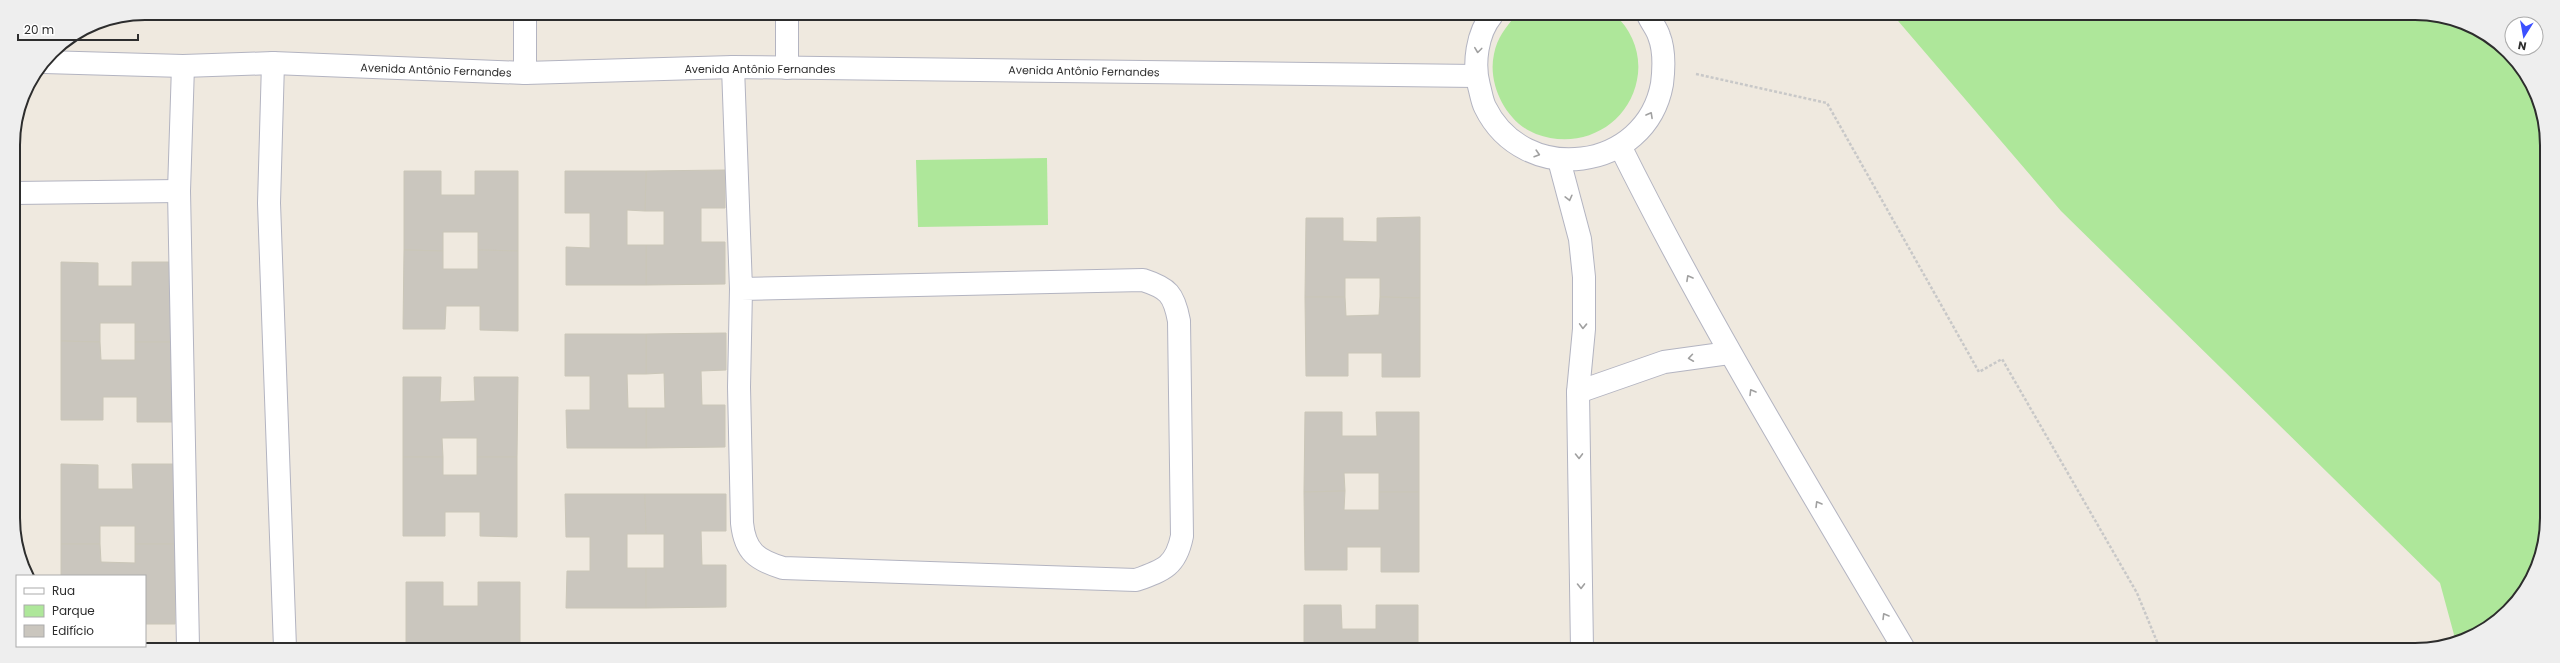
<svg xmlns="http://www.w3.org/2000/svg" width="2560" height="663" font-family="Poppins,sans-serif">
  <rect width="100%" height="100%" fill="#efe9df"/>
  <g fill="#aee79a">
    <path d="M 1516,15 L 1615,15 C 1633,31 1642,56 1637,80 C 1628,126 1580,151 1536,134 C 1507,123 1487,85 1494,54 C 1497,38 1506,27 1516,15 Z"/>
    <path d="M 1893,15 L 2441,16 C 2454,20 2470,24 2482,31 C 2517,52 2532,82 2545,119 L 2544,544 C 2540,557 2536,573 2529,584 C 2514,610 2485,636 2456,642 L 2440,583 L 2061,211 Z"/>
    <path d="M 1047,158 L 1048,225 L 918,227 L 916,160 Z"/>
  </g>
  <g fill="#cac6be" stroke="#cac6b8">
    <path d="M 725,170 L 725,208 L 701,208 L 701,242 L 725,242 L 725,284 L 646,285 L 646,245 L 664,245 L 664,211 L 645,211 L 646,171 Z"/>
    <path d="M 404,171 L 441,171 L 441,195 L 475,195 L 475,171 L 518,171 L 518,251 L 478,250 L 478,232 L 443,232 L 443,251 L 404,250 Z"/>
    <path d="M 565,171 L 646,171 L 645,211 L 627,210 L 627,245 L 646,245 L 646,285 L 566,285 L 566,247 L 590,248 L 590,213 L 565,213 Z"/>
    <path d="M 1420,217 L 1420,298 L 1380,297 L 1380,278 L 1345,278 L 1345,297 L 1305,297 L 1306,218 L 1343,218 L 1343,241 L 1377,242 L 1377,218 Z"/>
    <path d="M 404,250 L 443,251 L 443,269 L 478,269 L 478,250 L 518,251 L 518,331 L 480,330 L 480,306 L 446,306 L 445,329 L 403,329 Z"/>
    <rect x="14" y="260" width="2" height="81"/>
    <path d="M 61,262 L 98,263 L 98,286 L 132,286 L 132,262 L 175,262 L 175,342 L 135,342 L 135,323 L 100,323 L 100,342 L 61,341 Z"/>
    <path d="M 1305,297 L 1345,297 L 1346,316 L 1379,315 L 1380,297 L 1420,298 L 1420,377 L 1382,377 L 1382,353 L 1348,353 L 1348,376 L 1306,376 Z"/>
    <path d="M 726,333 L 726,370 L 701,371 L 702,405 L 725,405 L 725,447 L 646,448 L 646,408 L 665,408 L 664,373 L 646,374 L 646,334 Z"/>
    <path d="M 565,334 L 646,334 L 646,374 L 627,374 L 628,408 L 646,408 L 646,448 L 567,448 L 566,410 L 590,410 L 590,376 L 565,376 Z"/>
    <path d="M 14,341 L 16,341 L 16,420 L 15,420 Z"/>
    <path d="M 61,341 L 100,342 L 101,360 L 135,360 L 135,342 L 175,342 L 175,422 L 137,422 L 137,397 L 103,397 L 103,420 L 61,420 Z"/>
    <path d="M 403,377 L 441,377 L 440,402 L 475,401 L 474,377 L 518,377 L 517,457 L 477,457 L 477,438 L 442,438 L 443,457 L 403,457 Z"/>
    <path d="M 1305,412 L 1342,412 L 1342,436 L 1377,436 L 1376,412 L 1419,412 L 1419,492 L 1379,492 L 1379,473 L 1344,473 L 1345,491 L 1304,492 Z"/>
    <path d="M 403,457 L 443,457 L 443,475 L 477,475 L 477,457 L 517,457 L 517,537 L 480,536 L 480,512 L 445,512 L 445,536 L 403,536 Z"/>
    <path d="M 61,464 L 98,465 L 98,489 L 133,489 L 132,464 L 175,464 L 175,544 L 135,544 L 135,526 L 100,526 L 100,544 L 61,544 Z"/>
    <path d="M 1345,491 L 1344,510 L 1379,510 L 1379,492 L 1419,492 L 1419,572 L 1381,572 L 1381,547 L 1347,547 L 1347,570 L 1305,570 L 1304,492 Z"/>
    <path d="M 565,494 L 645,494 L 646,534 L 627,534 L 627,568 L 646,568 L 646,608 L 566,608 L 567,571 L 590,571 L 590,537 L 566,537 Z"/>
    <path d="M 645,494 L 726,494 L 726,531 L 701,531 L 702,565 L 726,565 L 726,607 L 646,608 L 646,568 L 664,568 L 664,534 L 646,534 Z"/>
    <path d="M 61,544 L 100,544 L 101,562 L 135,563 L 135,544 L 175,544 L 175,624 L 145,624 L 145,576 L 61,576 Z"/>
    <path d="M 406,582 L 443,582 L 443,606 L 478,606 L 478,582 L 520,582 L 520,648 L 480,648 L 480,643 L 446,643 L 446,648 L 406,648 Z"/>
    <path d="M 1304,605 L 1341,605 L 1342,629 L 1376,629 L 1376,605 L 1418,605 L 1418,649 L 1304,649 Z"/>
  </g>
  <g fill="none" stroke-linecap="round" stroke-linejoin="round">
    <defs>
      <g id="minor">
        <path d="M 1492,15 C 1477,33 1473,64 1479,86 C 1481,93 1482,101 1485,107 C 1524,187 1646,172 1662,84 C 1664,68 1665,51 1659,36 C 1657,29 1651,22 1648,15"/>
        <path d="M 44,62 L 183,66 L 273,63 L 525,73 L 733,67 L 1476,76"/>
        <path d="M 273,63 L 269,203 L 285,648"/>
        <path d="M 183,66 L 179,191 L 188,647"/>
        <path d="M 733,67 L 741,289 L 739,387 L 742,523 C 745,552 757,560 783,568 L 1136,580 C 1164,570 1176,566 1182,536 L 1179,321 C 1174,294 1168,288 1143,280 L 741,289"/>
        <path d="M 787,68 L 787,14"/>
        <path d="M 525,73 L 525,13"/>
        <path d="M 1620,146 C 1706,319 1806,483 1904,649"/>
        <path d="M 1559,160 L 1580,239 L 1584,277 L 1584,329 L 1578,392 L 1582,649"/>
        <path d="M 14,193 L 179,191"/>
        <path d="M 1578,392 L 1664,362 L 1729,353"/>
      </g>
    </defs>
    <use href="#minor" stroke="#b3b4c1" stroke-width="24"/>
    <path stroke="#c8c8c8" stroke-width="2.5" stroke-dasharray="3 2" stroke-linecap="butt" d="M 1696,74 L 1827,103 L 1979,372 L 2002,359 L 2137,593 L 2160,649"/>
    <use href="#minor" stroke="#fff" stroke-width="22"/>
  </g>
  <defs><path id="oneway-chevron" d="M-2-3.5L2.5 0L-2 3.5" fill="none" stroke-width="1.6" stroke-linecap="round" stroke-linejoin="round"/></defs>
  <g stroke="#a0a0a0">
    <use href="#oneway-chevron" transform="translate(1478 50) rotate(97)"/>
    <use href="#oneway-chevron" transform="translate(1650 115) rotate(-61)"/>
    <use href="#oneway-chevron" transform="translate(1537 154) rotate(17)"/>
    <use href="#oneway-chevron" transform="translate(1569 198) rotate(76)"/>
    <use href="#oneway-chevron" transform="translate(1689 278) rotate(-119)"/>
    <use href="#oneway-chevron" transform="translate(1583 326) rotate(92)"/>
    <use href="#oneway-chevron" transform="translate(1691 358) rotate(172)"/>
    <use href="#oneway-chevron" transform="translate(1752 392) rotate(-121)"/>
    <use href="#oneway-chevron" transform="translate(1579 456) rotate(89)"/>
    <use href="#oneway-chevron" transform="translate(1818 504) rotate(-121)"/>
    <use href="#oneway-chevron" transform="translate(1581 586) rotate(89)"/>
    <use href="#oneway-chevron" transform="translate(1885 616) rotate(-121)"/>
  </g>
  <g text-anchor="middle" stroke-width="3" stroke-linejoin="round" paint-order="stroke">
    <g font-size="11" fill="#2d2d2d" stroke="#fff">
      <text x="760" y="73">Avenida Antônio Fernandes</text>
      <text transform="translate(436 70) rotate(2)" y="4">Avenida Antônio Fernandes</text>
      <text transform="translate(1084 71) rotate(1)" y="4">Avenida Antônio Fernandes</text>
    </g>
  </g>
  <path d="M0 0H2560V663H0ZM145 20H2415A125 125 0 0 1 2540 145V518A125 125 0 0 1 2415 643H145A125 125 0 0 1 20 518V145A125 125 0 0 1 145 20Z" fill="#eee" fill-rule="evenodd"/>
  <path fill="none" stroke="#2d2d2d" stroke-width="2" d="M145 20H2415A125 125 0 0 1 2540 145V518A125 125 0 0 1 2415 643H145A125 125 0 0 1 20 518V145A125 125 0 0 1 145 20Z"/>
  <rect x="16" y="575" width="130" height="72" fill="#ffffff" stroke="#ababab"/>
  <rect x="24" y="588" width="20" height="6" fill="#ffffff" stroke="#ababab"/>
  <text x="52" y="595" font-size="12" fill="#2d2d2d">Rua</text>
  <rect x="24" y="605" width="20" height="12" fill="#aee79a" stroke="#ababab"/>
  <text x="52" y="615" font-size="12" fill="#2d2d2d">Parque</text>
  <rect x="24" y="625" width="20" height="12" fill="#cac6be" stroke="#ababab"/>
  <text x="52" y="635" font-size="12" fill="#2d2d2d">Edifício</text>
  <g transform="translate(2524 36) rotate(191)"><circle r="19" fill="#ffffff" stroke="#ababab"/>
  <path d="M0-3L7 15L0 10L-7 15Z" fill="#3c50ff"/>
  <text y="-6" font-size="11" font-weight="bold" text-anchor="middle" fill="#2d2d2d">N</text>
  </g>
  <path d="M18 34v6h120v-6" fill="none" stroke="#2d2d2d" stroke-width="2"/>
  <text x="24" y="34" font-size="12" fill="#2d2d2d" stroke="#ffffff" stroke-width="3" paint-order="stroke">20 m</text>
</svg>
